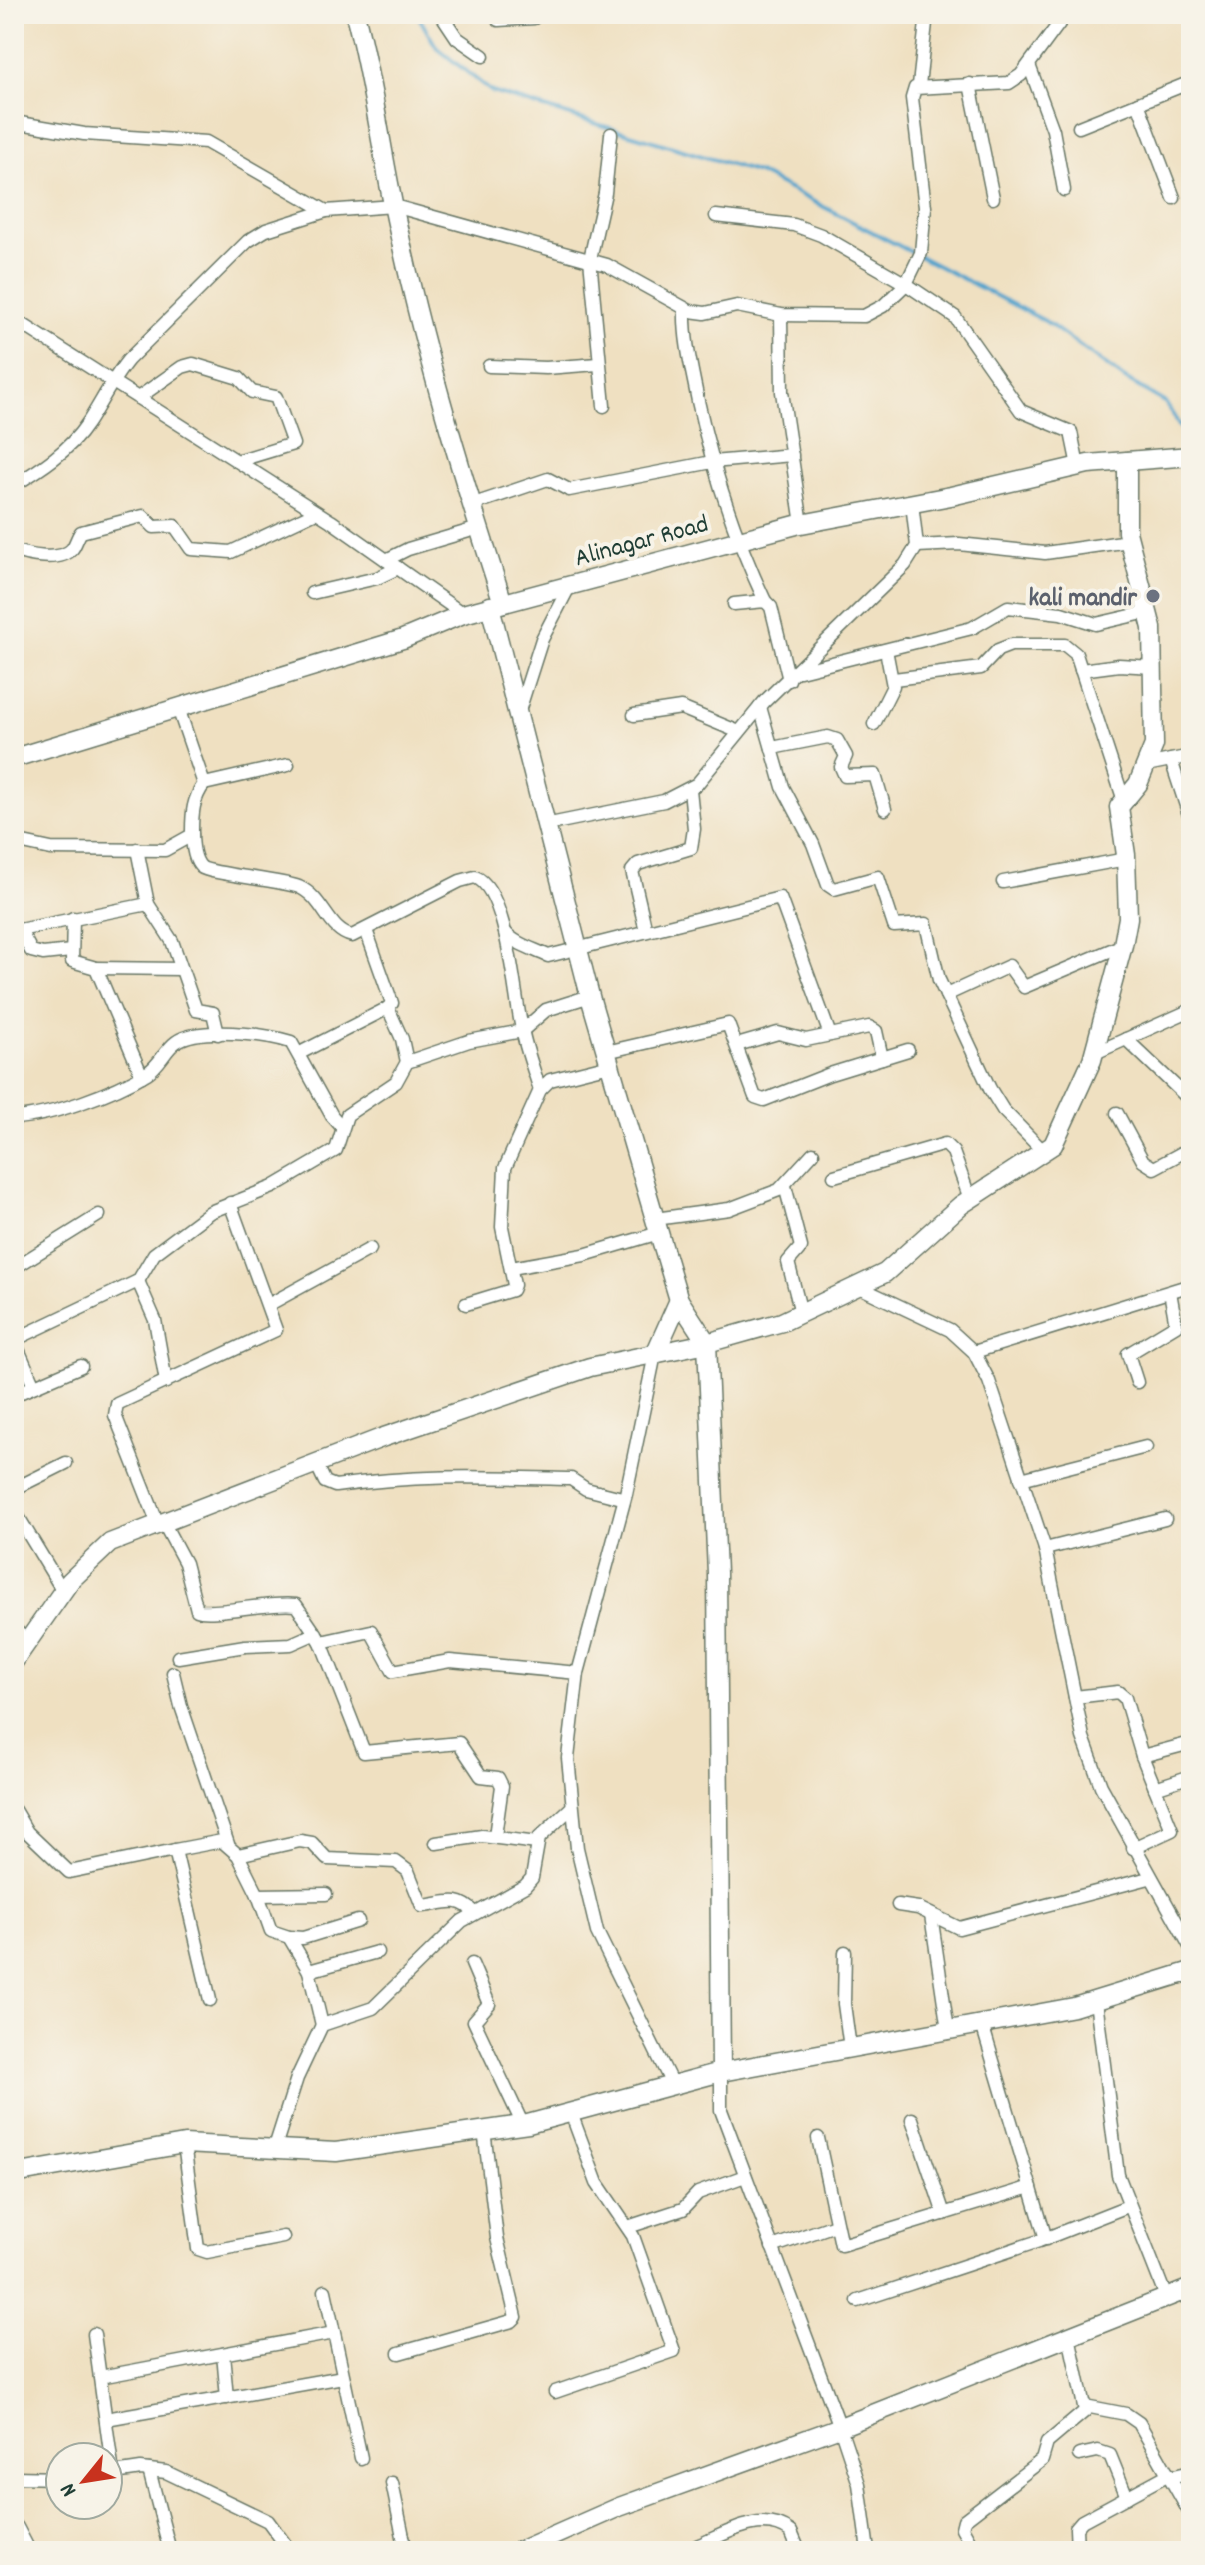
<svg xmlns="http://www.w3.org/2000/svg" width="1205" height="2565" font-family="Dekko,sans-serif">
  <rect width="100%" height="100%" fill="#f7f3e8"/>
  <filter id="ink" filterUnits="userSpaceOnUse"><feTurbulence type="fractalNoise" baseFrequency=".0125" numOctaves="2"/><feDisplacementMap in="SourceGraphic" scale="16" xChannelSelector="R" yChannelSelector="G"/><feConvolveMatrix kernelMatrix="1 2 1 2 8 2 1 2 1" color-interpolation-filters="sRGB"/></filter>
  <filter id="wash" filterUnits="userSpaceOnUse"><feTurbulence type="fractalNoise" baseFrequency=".006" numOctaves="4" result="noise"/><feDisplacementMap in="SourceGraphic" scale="32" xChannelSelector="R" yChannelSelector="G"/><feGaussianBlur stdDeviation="1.8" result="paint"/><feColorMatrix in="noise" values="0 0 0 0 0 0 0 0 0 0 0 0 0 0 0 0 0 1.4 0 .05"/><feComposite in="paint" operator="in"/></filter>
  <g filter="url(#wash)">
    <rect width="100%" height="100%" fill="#efe0c1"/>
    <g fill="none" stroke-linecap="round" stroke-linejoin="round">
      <path stroke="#52a3cc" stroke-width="4" d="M 417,14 L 437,48 L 492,92 L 758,173 L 1045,321 L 1125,379 L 1165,402 L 1191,445"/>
    </g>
  </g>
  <g filter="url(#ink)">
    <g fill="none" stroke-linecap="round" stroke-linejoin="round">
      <defs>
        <g id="street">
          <path d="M 441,14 L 457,38 L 483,56"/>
          <path d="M 493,14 L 498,20 L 534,18"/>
          <path d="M 1029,65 L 1053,130 L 1064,190"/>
          <path d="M 970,84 L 993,198"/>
          <path d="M 919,85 L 927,14"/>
          <path d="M 1138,103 L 1174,198"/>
          <path d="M 14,122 L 84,134 L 206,142 L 326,211"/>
          <path d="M 1079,127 L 1191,82"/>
          <path d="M 716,216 L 794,225 L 821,235 L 906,284 L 955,317 L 1021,411 L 1071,432 L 1078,466"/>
          <path d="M 685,309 C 684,340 692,370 698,401 C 713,471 734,535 765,601"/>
          <path d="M 781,315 L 782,392 L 802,524"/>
          <path d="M 14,319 L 331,521 L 463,614"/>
          <path d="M 489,366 L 546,368 L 598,364"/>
          <path d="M 138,398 L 182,367 L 193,364 L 239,378 L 252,392 L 276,397 L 293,444 L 237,461"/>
          <path d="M 604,406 L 590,259 L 605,193 L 611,134"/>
          <path d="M 14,485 C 41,469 69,451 87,424 C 101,403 111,381 128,360 L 248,241 L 266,230 L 326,211 L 394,206 L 607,265 L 690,311 L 705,313 L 737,306 L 781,315 L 864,316 L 883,306 L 906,284 L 921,253 L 925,207 L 912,98 L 915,88 L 1009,83 L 1021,75 L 1066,14"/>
          <path d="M 471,505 L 548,479 L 569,490 L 712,462 L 792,455"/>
          <path d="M 917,546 L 959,544 L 1045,553 L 1129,541"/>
          <path d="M 14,550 C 27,556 61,562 72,549 C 76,544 77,537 81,532 L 143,516 L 154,527 L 175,526 L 191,549 L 231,552 L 316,512"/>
          <path d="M 386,560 L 408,549 L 479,528"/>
          <path d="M 312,593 L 377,578 L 398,568"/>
          <path d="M 734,604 L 765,601 L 771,607 L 789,680"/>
          <path d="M 1081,670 L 1119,665 L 1153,667"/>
          <path d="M 800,671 L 972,628 L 1008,607 L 1061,613 L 1096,624 L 1148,612"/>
          <path d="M 894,679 L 981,668 L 998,650 L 1011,645 L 1065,645 L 1076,654 L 1124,801"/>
          <path d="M 760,707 L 783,787 L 813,844 L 828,885 L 834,889 L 878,877 L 894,926 L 926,924 L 939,980 L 990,1089 L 1003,1110 L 1044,1152"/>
          <path d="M 178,708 L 204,784 C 193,799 192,813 192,831 C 192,842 193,859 201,867 C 209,874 281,880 299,887 C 324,898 328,931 352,936 L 460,881 L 475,877 C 508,889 514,997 522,1029 C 526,1050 534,1070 540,1090"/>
          <path d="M 519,711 L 542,639 L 570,585"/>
          <path d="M 634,715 L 681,708 L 739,732"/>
          <path d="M 874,724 L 893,686 L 886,650"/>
          <path d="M 772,748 L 828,737 L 837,740 L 846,756 L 841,767 L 845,776 L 875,775 L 885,809"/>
          <path d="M 1171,760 L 1191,821"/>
          <path d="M 1146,765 L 1191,756"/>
          <path d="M 204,784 L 288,765"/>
          <path d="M 545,825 L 664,801 L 697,784 L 764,702 L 905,565 L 917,546 L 912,503"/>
          <path d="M 14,841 L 51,849 L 165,850 L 192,835"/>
          <path d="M 137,849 L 148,904 L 172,941 L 196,1010 L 213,1013 L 218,1034"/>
          <path d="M 1003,882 L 1126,859"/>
          <path d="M 73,918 L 72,961 L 96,968 L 142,1076"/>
          <path d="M 20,930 L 31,951 L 43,954 L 71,951"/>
          <path d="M 14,931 L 148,904"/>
          <path d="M 646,931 L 632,871 L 638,864 L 691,848 L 694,829 L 690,789"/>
          <path d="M 505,932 C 515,944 534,949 548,956 L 780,898 L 830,1035"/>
          <path d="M 96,968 L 181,969"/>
          <path d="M 946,995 L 1009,966 L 1024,987 L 1123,945"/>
          <path d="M 388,1008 L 402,1039 L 407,1062"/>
          <path d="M 1126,1039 L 1191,1101"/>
          <path d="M 737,1045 L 778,1033 L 806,1040 L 869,1027 L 876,1031 L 882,1058"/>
          <path d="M 606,1052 L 728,1024 L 755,1097 L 764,1100 L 830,1074 L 908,1050"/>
          <path d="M 300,1053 L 388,1008 L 392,1003 L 366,930"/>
          <path d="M 1095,1053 L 1191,1010"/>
          <path d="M 1117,1113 L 1143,1161 L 1154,1168 L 1191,1148"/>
          <path d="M 14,1118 C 52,1116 114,1093 147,1073 C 159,1066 165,1050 176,1042 C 198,1026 266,1034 291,1042 L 332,1116 L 341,1126"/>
          <path d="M 834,1176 L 945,1144 L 953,1152 L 970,1199"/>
          <path d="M 785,1186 L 801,1247 L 788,1262 L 801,1313"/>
          <path d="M 655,1219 L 729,1209 L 779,1190 L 813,1153"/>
          <path d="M 14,1268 L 99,1215"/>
          <path d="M 511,1268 L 584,1255 L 659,1233"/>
          <path d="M 138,1281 L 155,1320 L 166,1382"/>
          <path d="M 857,1286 L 950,1330 L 974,1352 L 989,1381 L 1045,1549 L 1083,1737 L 1101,1786 L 1191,1948"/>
          <path d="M 466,1304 L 512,1290 L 514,1285 L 502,1227 L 505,1168 L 540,1090 L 550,1080 L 610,1065"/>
          <path d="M 268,1305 L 370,1249"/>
          <path d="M 14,1340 L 138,1281 L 154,1254 L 210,1212 L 273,1187 L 336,1150 L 347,1115 L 396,1082 L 407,1062 L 469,1041 L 522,1031 L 546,1010 L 590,996"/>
          <path d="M 14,1340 L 34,1386"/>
          <path d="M 974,1352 L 1191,1285"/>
          <path d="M 655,1354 L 626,1494 L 578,1673 L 568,1758 L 577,1848 L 597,1932 L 673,2086"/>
          <path d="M 1137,1382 L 1128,1354 L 1176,1325 L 1170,1292"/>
          <path d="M 14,1395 L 81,1366"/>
          <path d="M 316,1463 L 325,1482 L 335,1486 C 419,1474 487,1477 571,1479 L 586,1489 L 622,1498"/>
          <path d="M 1021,1479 L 1146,1447"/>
          <path d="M 14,1489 L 66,1463"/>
          <path d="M 14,1510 L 63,1591"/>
          <path d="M 163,1522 L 185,1563 L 197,1610 C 212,1616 271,1601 296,1605 L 321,1642 L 364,1752 L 459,1743 L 481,1776 L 498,1778 L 502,1786 L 495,1836"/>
          <path d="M 158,1524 L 115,1415 L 117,1404 L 276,1330 L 230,1203"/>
          <path d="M 1045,1549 L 1165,1519"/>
          <path d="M 14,1628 L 27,1642"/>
          <path d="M 321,1642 L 371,1631 L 393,1671 L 450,1661 L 578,1673"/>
          <path d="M 178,1657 L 245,1646 L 291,1644 L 316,1633"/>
          <path d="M 173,1673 L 181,1706 L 228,1844"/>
          <path d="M 1075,1697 L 1118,1692 L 1125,1698 L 1142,1756 L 1172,1830 L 1133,1848"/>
          <path d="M 1142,1756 L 1191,1743"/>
          <path d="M 1155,1788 L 1191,1776"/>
          <path d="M 14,1810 L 27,1832 L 69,1872 L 175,1850 L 210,2000"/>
          <path d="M 436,1843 L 482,1836 L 537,1843"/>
          <path d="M 175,1850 L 222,1841 L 238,1855 L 258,1895 L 326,1894"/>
          <path d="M 238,1855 L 300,1841 L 312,1843 L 327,1859 L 396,1862 L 408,1871 L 422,1906 C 445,1904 457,1894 475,1913"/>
          <path d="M 258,1895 L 271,1931 L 289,1937"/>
          <path d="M 898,1905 L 918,1908 L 959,1928 L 1149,1878"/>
          <path d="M 931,1915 L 948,2030"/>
          <path d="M 845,1952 L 844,2004 L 850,2048"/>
          <path d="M 472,1964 L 489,2004 L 474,2021 L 523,2125"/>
          <path d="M 309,1971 L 377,1952"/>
          <path d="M 1096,2001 L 1118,2175 L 1166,2297"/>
          <path d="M 982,2024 L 1046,2239"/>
          <path d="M 322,2025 L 309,1971 L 289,1937 L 303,1938 L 358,1921"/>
          <path d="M 721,2072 L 721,2110 L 840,2427 L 859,2484 L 868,2551"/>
          <path d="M 912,2119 L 944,2214"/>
          <path d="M 818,2138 L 841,2245 L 1031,2187"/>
          <path d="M 184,2144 L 198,2249 L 207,2252 L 283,2237"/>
          <path d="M 274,2150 L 297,2078 L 322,2025 L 373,2008 L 462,1921 L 525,1886 L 532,1878 L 539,1838 L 571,1808"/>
          <path d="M 628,2227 L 683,2209 L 698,2193 L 745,2176"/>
          <path d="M 772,2247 L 835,2225"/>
          <path d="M 325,2291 L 361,2458"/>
          <path d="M 858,2301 L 1039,2241 L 1128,2206"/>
          <path d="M 94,2334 L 113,2474"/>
          <path d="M 399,2353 L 512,2321 L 516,2317 L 497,2238 L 484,2130"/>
          <path d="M 223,2354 L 227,2398"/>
          <path d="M 100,2377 L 334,2333"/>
          <path d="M 555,2392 L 674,2351 L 633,2236 L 597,2183 L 571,2113"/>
          <path d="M 1085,2406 L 1126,2414 L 1139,2423 L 1191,2515"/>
          <path d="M 106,2419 L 343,2377"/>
          <path d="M 1079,2455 L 1098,2451 L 1110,2455 L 1127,2497"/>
          <path d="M 149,2470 L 170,2551"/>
          <path d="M 108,2474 L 141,2469 L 166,2472 L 268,2521 L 290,2551"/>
          <path d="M 14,2477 L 60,2478"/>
          <path d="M 1170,2477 L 1191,2472"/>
          <path d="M 392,2483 L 406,2551"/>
          <path d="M 693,2551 L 697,2546 C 725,2534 762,2510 791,2532 L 799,2551"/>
          <path d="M 975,2551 L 962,2528 L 964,2520 L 1042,2460 L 1047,2443 L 1085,2411 L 1069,2336"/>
          <path d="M 1077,2551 L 1076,2528 L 1082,2521 L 1169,2474"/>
        </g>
        <g id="secondary">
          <path d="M 355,14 C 374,85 382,157 398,228 C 425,355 463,479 503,603"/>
          <path d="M 490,606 L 591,1000 L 659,1233 L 679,1300 L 707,1343 L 717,1573 L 721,2072"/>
          <path d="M 14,758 L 403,639 L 463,614 L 796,525 L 951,496 L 1088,464 L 1191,456"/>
          <path d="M 655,1354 L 679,1300"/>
          <path d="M 14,1661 L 70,1581 L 110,1543 L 384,1437 L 590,1367 L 707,1343 L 782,1322 L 885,1273 L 961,1205 L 1053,1145 L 1092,1060 L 1123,945 L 1128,918 L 1126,855 L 1119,807 L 1138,784 L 1154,745 L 1152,628 L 1127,532 L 1127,461"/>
          <path d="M 14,2174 L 184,2144 L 336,2152 L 528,2124 L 721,2072 L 1074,2007 L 1191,1971"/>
          <path d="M 14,2528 L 26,2551"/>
          <path d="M 519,2551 L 619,2507 L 840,2427 L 1191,2288"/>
        </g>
      </defs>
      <use href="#street" stroke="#687665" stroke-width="15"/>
      <use href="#secondary" stroke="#687665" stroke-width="21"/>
      <use href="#street" stroke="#fff" stroke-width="12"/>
      <use href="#secondary" stroke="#fff" stroke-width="18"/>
    </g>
  </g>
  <circle fill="#6b7280" stroke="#f7f3e8" stroke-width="3" cx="1153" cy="596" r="8"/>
  <g text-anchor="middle" stroke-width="8" stroke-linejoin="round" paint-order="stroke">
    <g font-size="26" fill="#1f3d34" stroke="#f7f3e8">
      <text transform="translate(641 539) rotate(-15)" y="9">Alinagar Road</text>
    </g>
    <g font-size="26" font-weight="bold" fill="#5b616d" stroke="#f7f3e8" text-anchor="end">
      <text x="1137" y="605">kali mandir</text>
    </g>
  </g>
  <rect width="1205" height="2565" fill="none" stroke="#f7f3e8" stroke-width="48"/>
  <g transform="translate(84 2481) rotate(240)"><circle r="38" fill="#f7f3e8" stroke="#a1aaa0" stroke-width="2"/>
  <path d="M0-6L14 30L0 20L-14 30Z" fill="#c8321e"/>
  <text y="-12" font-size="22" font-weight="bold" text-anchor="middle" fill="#1f3d34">N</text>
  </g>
</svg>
